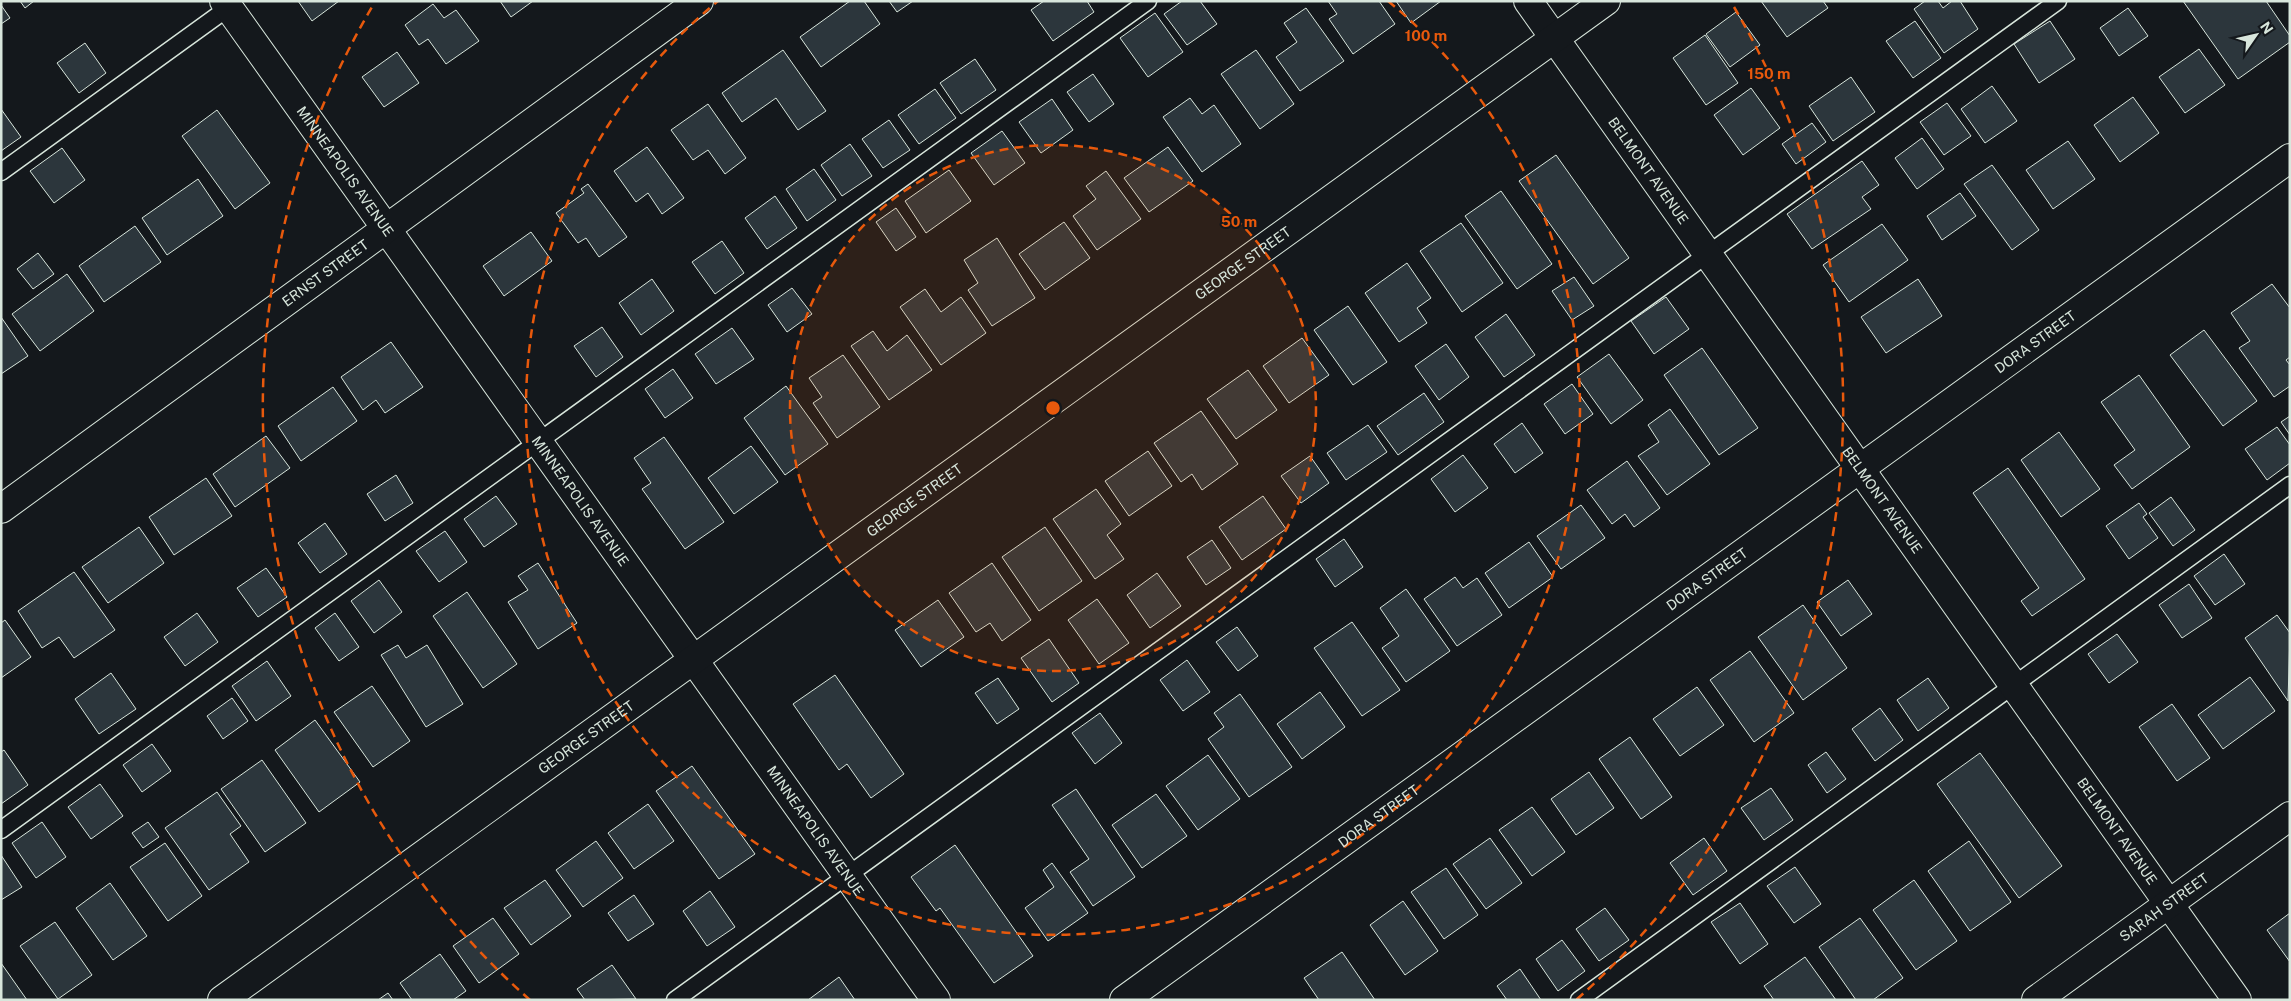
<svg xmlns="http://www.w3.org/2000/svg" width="2291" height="1001" font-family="'Public Sans',sans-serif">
  <rect width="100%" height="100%" fill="#14181c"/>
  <g fill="#2c363c" stroke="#d8e6dc">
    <path d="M 20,1 L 34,1 L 25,8 Z"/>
    <path d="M 298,1 L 339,1 L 312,21 Z"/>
    <path d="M 500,1 L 533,1 L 511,17 Z"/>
    <path d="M 850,1 L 864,1 L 880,24 L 821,67 L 800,37 Z"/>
    <path d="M 889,1 L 913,1 L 897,12 Z"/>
    <path d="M 1044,1 L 1087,1 L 1094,12 L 1053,41 L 1031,10 Z"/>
    <path d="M 1182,1 L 1200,1 L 1217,24 L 1187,45 L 1164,14 Z"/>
    <path d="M 1328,1 L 1379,1 L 1395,24 L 1353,54 L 1329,19 L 1337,14 Z"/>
    <path d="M 1396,1 L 1441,1 L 1411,23 Z"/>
    <path d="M 1761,1 L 1823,1 L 1828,8 L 1787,37 Z"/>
    <path d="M 1925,1 L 1938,1 L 1943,8 L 1952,1 L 1960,1 L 1978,29 L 1944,53 L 1914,9 Z"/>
    <path d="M 2183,1 L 2266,1 L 2290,36 L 2290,42 L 2238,79 Z"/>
    <path d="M 433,4 L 444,18 L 456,10 L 479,41 L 446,64 L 428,39 L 419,45 L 405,25 Z"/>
    <path d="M 1,5 L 10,18 L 1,24 Z"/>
    <path d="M 1306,8 L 1344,61 L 1300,91 L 1276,57 L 1297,42 L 1284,23 Z"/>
    <path d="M 2128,8 L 2148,36 L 2119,56 L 2100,28 Z"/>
    <path d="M 1736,12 L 1760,45 L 1730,67 L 1706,34 Z"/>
    <path d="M 1155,13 L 1183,52 L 1148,77 L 1120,38 Z"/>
    <path d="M 1915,21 L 1941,58 L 1913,78 L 1886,41 Z"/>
    <path d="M 2050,21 L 2075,59 L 2039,83 L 2014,44 Z"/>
    <path d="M 1705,35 L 1738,83 L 1706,105 L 1673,58 Z"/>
    <path d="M 85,43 L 106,73 L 79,93 L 57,63 Z"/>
    <path d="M 2199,49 L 2225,85 L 2185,113 L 2159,77 Z"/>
    <path d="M 783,50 L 826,111 L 798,130 L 776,98 L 742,122 L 722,93 Z"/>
    <path d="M 1256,50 L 1294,104 L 1260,129 L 1221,74 Z"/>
    <path d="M 397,52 L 419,83 L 384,107 L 362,77 Z"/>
    <path d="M 975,59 L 996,90 L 961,114 L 940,83 Z"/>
    <path d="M 1093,74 L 1114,104 L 1089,122 L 1067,92 Z"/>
    <path d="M 1851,77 L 1875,112 L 1833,141 L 1809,106 Z"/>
    <path d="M 1992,86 L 2017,121 L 1985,143 L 1961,109 Z"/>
    <path d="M 1751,88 L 1780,128 L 1743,155 L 1714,115 Z"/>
    <path d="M 935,89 L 956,118 L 919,144 L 898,115 Z"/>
    <path d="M 2133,97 L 2159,133 L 2120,162 L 2094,125 Z"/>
    <path d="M 1190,98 L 1202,114 L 1214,105 L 1241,144 L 1202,172 L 1163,117 Z"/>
    <path d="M 1052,99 L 1073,130 L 1041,153 L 1019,122 Z"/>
    <path d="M 1947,103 L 1971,136 L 1944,155 L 1920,122 Z"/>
    <path d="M 708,104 L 746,158 L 725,174 L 708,150 L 693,160 L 671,130 Z"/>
    <path d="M 1,109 L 21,137 L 1,151 Z"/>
    <path d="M 217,110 L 270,183 L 235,209 L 182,136 Z"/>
    <path d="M 889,120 L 910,150 L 883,168 L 862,139 Z"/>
    <path d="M 1812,123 L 1826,142 L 1796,164 L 1782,144 Z"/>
    <path d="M 1002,131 L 1025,163 L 994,185 L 971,153 Z"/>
    <path d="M 1922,138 L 1944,169 L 1917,189 L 1895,158 Z"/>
    <path d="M 2068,141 L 2095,179 L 2053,209 L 2026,170 Z"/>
    <path d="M 850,144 L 872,176 L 842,196 L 821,165 Z"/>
    <path d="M 647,147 L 684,198 L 662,214 L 648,193 L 636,202 L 614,171 Z"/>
    <path d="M 1168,147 L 1193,181 L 1149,212 L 1124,178 Z"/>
    <path d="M 62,148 L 85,180 L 54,203 L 30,171 Z"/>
    <path d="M 1556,155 L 1629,258 L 1593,284 L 1519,181 Z"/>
    <path d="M 1862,161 L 1879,185 L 1862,197 L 1871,209 L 1812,249 L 1787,214 Z"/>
    <path d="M 1992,165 L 2039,230 L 2012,250 L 1964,184 Z"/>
    <path d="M 814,169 L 836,200 L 807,221 L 786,189 Z"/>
    <path d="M 949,170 L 971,201 L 926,233 L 905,201 Z"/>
    <path d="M 1106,171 L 1141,219 L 1097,250 L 1073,216 L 1096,199 L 1086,186 Z"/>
    <path d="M 198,179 L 223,216 L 167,255 L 142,218 Z"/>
    <path d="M 588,184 L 627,237 L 599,257 L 586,238 L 578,243 L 556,213 L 584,193 L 581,189 Z"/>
    <path d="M 1501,191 L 1552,264 L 1517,289 L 1465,216 Z"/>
    <path d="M 1960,193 L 1976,216 L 1942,240 L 1927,216 Z"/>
    <path d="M 775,196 L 797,228 L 767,249 L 745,218 Z"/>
    <path d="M 896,208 L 916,237 L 896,251 L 876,222 Z"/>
    <path d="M 1064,222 L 1090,258 L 1045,290 L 1019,254 Z"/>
    <path d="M 1461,223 L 1503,283 L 1462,312 L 1420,251 Z"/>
    <path d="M 1882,224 L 1908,260 L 1849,302 L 1823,265 Z"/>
    <path d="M 135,226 L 161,262 L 104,302 L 79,266 Z"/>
    <path d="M 531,232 L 552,261 L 504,296 L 483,266 Z"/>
    <path d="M 997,238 L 1035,298 L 992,326 L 968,290 L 978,283 L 964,260 Z"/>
    <path d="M 722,241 L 744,273 L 715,294 L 692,262 Z"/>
    <path d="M 38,253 L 54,274 L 33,289 L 17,269 Z"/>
    <path d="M 1407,263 L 1431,298 L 1417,308 L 1427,323 L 1399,342 L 1365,293 Z"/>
    <path d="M 67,274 L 94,311 L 40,351 L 12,314 Z"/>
    <path d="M 1574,277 L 1594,306 L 1572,320 L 1552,291 Z"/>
    <path d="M 652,279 L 674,311 L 641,335 L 619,303 Z"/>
    <path d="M 1918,279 L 1942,316 L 1886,353 L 1861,317 Z"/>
    <path d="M 2272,284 L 2290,308 L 2290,357 L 2286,360 L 2290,365 L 2290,386 L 2274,397 L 2239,348 L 2250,341 L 2231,313 Z"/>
    <path d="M 792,288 L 812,314 L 787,332 L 768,305 Z"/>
    <path d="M 925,289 L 941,312 L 961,297 L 986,333 L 941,365 L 900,307 Z"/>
    <path d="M 1666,297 L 1689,329 L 1654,354 L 1631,321 Z"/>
    <path d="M 1348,306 L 1387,362 L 1353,385 L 1314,330 Z"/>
    <path d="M 1506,314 L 1535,355 L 1504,377 L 1475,337 Z"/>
    <path d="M 1,317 L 28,356 L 1,374 Z"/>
    <path d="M 602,327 L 623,357 L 596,377 L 574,346 Z"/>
    <path d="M 732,328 L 754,359 L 716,384 L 695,354 Z"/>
    <path d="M 2204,330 L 2257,401 L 2223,426 L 2170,355 Z"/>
    <path d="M 873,331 L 887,351 L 907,335 L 932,370 L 889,400 L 851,346 Z"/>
    <path d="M 1302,338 L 1329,375 L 1289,403 L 1263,366 Z"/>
    <path d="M 391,342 L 423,387 L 385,413 L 376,400 L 363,410 L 341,377 Z"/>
    <path d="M 1446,344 L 1469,377 L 1439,400 L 1415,366 Z"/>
    <path d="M 1702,348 L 1758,428 L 1719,455 L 1664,375 Z"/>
    <path d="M 1609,354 L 1643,400 L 1611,424 L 1577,377 Z"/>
    <path d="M 843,355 L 880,407 L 837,438 L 813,403 L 822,397 L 809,378 Z"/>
    <path d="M 673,369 L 693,398 L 665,418 L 645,389 Z"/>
    <path d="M 1248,370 L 1277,410 L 1236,439 L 1207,399 Z"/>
    <path d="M 2139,375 L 2190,447 L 2132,489 L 2114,465 L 2135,450 L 2101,402 Z"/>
    <path d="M 1572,384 L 1593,414 L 1565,434 L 1544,404 Z"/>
    <path d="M 786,386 L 828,444 L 785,475 L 744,418 Z"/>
    <path d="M 333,387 L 357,421 L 301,461 L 278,426 Z"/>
    <path d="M 1424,393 L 1444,422 L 1398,455 L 1377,426 Z"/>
    <path d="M 1670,409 L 1710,464 L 1667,495 L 1638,456 L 1659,442 L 1648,425 Z"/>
    <path d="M 1201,411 L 1238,464 L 1202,490 L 1192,474 L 1181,482 L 1154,443 Z"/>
    <path d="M 2290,416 L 2290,435 L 2281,422 Z"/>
    <path d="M 1522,423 L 1543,453 L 1515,473 L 1494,444 Z"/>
    <path d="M 1368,425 L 1387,452 L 1346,480 L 1327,453 Z"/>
    <path d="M 2277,427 L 2290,445 L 2290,463 L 2267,480 L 2245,449 Z"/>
    <path d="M 2059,432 L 2100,489 L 2061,517 L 2021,460 Z"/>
    <path d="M 266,436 L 290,468 L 235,507 L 213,474 Z"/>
    <path d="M 664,437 L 724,522 L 685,549 L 642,489 L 651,483 L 634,458 Z"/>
    <path d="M 751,446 L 778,482 L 734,514 L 708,478 Z"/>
    <path d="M 1148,451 L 1172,486 L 1129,516 L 1105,481 Z"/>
    <path d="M 1463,455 L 1488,488 L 1455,512 L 1431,479 Z"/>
    <path d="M 1310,456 L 1329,483 L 1301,503 L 1281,476 Z"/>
    <path d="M 1627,461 L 1660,508 L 1634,527 L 1625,514 L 1612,524 L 1587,490 Z"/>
    <path d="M 2008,468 L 2085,579 L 2032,616 L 2021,601 L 2039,588 L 1973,493 Z"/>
    <path d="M 396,475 L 413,503 L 385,521 L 367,494 Z"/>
    <path d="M 206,478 L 232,516 L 174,555 L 149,517 Z"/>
    <path d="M 1096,489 L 1121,524 L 1107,535 L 1124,559 L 1095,579 L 1053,519 Z"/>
    <path d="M 496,496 L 517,524 L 484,547 L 464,519 Z"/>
    <path d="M 1263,496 L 1286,529 L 1242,560 L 1219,527 Z"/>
    <path d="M 2171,497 L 2195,530 L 2173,546 L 2149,513 Z"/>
    <path d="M 2139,503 L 2147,514 L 2143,517 L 2158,538 L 2129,559 L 2106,526 Z"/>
    <path d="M 1581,505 L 1605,538 L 1561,569 L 1537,536 Z"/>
    <path d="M 325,523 L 347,554 L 320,573 L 298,543 Z"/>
    <path d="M 139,527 L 164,563 L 108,603 L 82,567 Z"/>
    <path d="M 1045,527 L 1082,581 L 1039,611 L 1002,557 Z"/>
    <path d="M 445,531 L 467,562 L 439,582 L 416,551 Z"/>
    <path d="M 1344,539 L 1363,567 L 1335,587 L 1316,559 Z"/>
    <path d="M 1212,540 L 1231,568 L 1206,585 L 1187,557 Z"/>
    <path d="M 1529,542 L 1553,577 L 1509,608 L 1485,573 Z"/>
    <path d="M 2224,554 L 2245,584 L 2215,605 L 2194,576 Z"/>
    <path d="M 538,563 L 577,623 L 538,649 L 508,602 L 528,590 L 518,576 Z"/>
    <path d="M 992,563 L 1031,620 L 1002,641 L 990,623 L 976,632 L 949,593 Z"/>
    <path d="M 266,568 L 287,597 L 258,617 L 237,588 Z"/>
    <path d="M 74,572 L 115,630 L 74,658 L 59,637 L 42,648 L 18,611 Z"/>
    <path d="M 1157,573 L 1181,606 L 1150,628 L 1127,595 Z"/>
    <path d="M 1455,577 L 1463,588 L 1477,578 L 1502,615 L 1457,646 L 1424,599 Z"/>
    <path d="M 379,580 L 402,612 L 374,633 L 351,601 Z"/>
    <path d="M 1848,580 L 1872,614 L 1841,636 L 1817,602 Z"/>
    <path d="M 2189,584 L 2212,618 L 2182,638 L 2159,605 Z"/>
    <path d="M 1406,589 L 1450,651 L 1406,682 L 1382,648 L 1399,636 L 1380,608 Z"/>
    <path d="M 467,592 L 517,664 L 483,688 L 433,616 Z"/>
    <path d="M 1097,599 L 1129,643 L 1099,664 L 1068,620 Z"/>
    <path d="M 938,600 L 964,637 L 921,667 L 895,630 Z"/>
    <path d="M 1803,605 L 1847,668 L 1803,700 L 1758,637 Z"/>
    <path d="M 197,613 L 218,642 L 185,666 L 164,637 Z"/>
    <path d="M 335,613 L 359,647 L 339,661 L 315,628 Z"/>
    <path d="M 2277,615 L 2290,633 L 2288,701 L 2245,638 Z"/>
    <path d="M 5,620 L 31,657 L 1,678 L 1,623 Z"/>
    <path d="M 1352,622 L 1400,690 L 1362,716 L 1314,648 Z"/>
    <path d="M 1237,627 L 1258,656 L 1238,671 L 1216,642 Z"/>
    <path d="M 2117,634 L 2138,662 L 2109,683 L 2088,654 Z"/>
    <path d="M 1049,639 L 1079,683 L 1052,702 L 1021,658 Z"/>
    <path d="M 398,645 L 406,658 L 427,645 L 463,704 L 426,727 L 381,655 Z"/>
    <path d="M 1750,651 L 1794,713 L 1754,742 L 1710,680 Z"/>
    <path d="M 1187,660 L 1210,692 L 1183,711 L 1160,680 Z"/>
    <path d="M 267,661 L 291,696 L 256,721 L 232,686 Z"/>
    <path d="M 111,673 L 136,709 L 99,734 L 75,699 Z"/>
    <path d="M 835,675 L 904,774 L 871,798 L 847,764 L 839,770 L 793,704 Z"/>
    <path d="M 2250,677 L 2275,711 L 2223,749 L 2198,715 Z"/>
    <path d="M 998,678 L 1019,709 L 997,724 L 975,693 Z"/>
    <path d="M 1928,678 L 1949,708 L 1918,731 L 1897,700 Z"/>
    <path d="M 372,686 L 410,741 L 373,767 L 334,712 Z"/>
    <path d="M 1697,687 L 1724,725 L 1680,756 L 1653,719 Z"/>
    <path d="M 1320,692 L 1345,727 L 1302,759 L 1277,724 Z"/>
    <path d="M 1240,694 L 1292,767 L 1249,797 L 1208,739 L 1224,727 L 1214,713 Z"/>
    <path d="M 232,698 L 248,721 L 223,739 L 207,716 Z"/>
    <path d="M 2172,704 L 2210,758 L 2177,781 L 2139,727 Z"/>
    <path d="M 1880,708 L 1903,740 L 1875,761 L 1852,729 Z"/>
    <path d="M 1100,713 L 1122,743 L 1095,764 L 1072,733 Z"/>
    <path d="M 315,720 L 360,782 L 319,812 L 275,750 Z"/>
    <path d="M 1630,737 L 1672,797 L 1641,819 L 1599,759 Z"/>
    <path d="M 152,744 L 171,771 L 142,792 L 123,765 Z"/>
    <path d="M 4,750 L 28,785 L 1,804 L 1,752 Z"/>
    <path d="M 1826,752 L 1846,779 L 1827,793 L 1808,765 Z"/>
    <path d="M 1980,753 L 2062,866 L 2019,898 L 1937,784 Z"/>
    <path d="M 1208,755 L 1240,799 L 1198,830 L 1166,786 Z"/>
    <path d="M 262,760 L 306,823 L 265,852 L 221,789 Z"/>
    <path d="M 692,766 L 755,854 L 719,879 L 656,791 Z"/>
    <path d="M 1589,772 L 1614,808 L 1576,835 L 1551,799 Z"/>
    <path d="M 100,784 L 123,816 L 91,839 L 68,807 Z"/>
    <path d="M 1771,788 L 1793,820 L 1764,840 L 1741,808 Z"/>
    <path d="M 1076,789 L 1135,877 L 1093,906 L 1070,872 L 1089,859 L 1052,805 Z"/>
    <path d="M 217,792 L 241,826 L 230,834 L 249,862 L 209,890 L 165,828 Z"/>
    <path d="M 1156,794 L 1187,836 L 1142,868 L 1112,825 Z"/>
    <path d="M 648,804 L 674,841 L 634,869 L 608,833 Z"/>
    <path d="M 1532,807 L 1565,852 L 1532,876 L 1499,830 Z"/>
    <path d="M 42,822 L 66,857 L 36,878 L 12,843 Z"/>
    <path d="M 148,822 L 159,837 L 143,848 L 132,833 Z"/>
    <path d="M 1490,838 L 1522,883 L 1486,909 L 1453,864 Z"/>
    <path d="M 1704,838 L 1727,871 L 1693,895 L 1670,863 Z"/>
    <path d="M 596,841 L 623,878 L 583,907 L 556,870 Z"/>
    <path d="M 1969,841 L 2011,902 L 1970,931 L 1928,871 Z"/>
    <path d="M 165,843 L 202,896 L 168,921 L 130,867 Z"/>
    <path d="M 955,845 L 1033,956 L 994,983 L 940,908 L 936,911 L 911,877 Z"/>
    <path d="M 1,855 L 22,887 L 1,900 Z"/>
    <path d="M 1052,863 L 1088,913 L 1048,941 L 1025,908 L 1054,887 L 1043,870 Z"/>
    <path d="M 1795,867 L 1821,904 L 1794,923 L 1767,886 Z"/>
    <path d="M 1446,868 L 1478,915 L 1444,939 L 1411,892 Z"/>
    <path d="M 545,880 L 571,916 L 531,945 L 504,908 Z"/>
    <path d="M 1914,880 L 1957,941 L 1916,970 L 1873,910 Z"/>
    <path d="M 110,883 L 147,936 L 113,960 L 76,908 Z"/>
    <path d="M 710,891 L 735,927 L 707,946 L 683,911 Z"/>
    <path d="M 634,895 L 654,924 L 628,941 L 608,913 Z"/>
    <path d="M 1403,901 L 1438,951 L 1405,975 L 1370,925 Z"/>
    <path d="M 1740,903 L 1768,944 L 1740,964 L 1711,922 Z"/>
    <path d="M 1605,908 L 1629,940 L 1599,961 L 1576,929 Z"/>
    <path d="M 2290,913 L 2290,962 L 2267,930 Z"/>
    <path d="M 493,918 L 519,954 L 479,983 L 453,946 Z"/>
    <path d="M 1860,918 L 1903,978 L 1873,1000 L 1856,1000 L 1819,947 Z"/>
    <path d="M 55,922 L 92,975 L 58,999 L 20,946 Z"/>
    <path d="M 1562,940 L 1585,971 L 1558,991 L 1536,959 Z"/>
    <path d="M 1342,952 L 1375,1000 L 1319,1000 L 1304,978 Z"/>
    <path d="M 440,954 L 466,991 L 453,1000 L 412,1000 L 400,983 Z"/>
    <path d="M 1805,957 L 1836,1000 L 1774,1000 L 1764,986 Z"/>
    <path d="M 1,963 L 27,1000 L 1,1000 Z"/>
    <path d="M 612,965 L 636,999 L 585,1000 L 577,989 Z"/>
    <path d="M 1520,969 L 1541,1000 L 1507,1000 L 1497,986 Z"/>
    <path d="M 839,977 L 855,1000 L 808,1000 Z"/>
    <path d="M 388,993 L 393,1000 L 378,1000 Z"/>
  </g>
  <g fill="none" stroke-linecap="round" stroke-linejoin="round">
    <defs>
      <g id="service">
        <path d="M 1,172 L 228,8"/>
        <path d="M 1,830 L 1148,1"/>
        <path d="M 675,1000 L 2058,1"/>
        <path d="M 1579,1000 L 2290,485"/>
      </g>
      <g id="minor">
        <path id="s1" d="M 224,1 L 936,1000"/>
        <path id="s2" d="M 1528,1 L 2237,1000"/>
        <path id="s3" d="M 1,509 L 699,1"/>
        <path id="s4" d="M 222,1000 L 1606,1"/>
        <path id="s5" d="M 1124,1000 L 2290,158"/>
        <path id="s6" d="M 2036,1000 L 2290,816"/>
      </g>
    </defs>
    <use href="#service" stroke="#d8e6dc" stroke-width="19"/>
    <use href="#minor" stroke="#d8e6dc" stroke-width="30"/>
    <use href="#service" stroke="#14181c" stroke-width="16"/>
    <use href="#minor" stroke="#14181c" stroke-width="28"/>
  </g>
  <circle cx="1053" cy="408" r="263" fill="#e8590c" fill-opacity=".12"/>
  <g fill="none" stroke="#e8590c" stroke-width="2.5" stroke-dasharray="9 6">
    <circle cx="1053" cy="408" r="263"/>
    <path d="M1388 1A527 527 0 1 1 718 1"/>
    <path d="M530 1000A790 790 0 0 1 372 7M1734 7A790 790 0 0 1 1576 1000"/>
  </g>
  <g text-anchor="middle" stroke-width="4" stroke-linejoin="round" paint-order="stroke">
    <g font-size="14" fill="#d8e6dc" stroke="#14181c">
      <text dy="5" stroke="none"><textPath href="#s2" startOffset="208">BELMONT AVENUE</textPath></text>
      <text dy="5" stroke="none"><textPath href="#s1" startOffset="209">MINNEAPOLIS AVENUE</textPath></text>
      <text dy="5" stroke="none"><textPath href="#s4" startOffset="1259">GEORGE STREET</textPath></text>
      <text dy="5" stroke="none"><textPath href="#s3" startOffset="401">ERNST STREET</textPath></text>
      <text dy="5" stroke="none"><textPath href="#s5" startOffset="1124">DORA STREET</textPath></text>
      <text dy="5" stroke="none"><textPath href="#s4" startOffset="854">GEORGE STREET</textPath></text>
      <text dy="5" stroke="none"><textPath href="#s2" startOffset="612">BELMONT AVENUE</textPath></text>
      <text dy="5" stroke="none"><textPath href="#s1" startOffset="614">MINNEAPOLIS AVENUE</textPath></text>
      <text dy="5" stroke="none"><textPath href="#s5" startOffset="719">DORA STREET</textPath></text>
      <text dy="5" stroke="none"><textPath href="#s4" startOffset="449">GEORGE STREET</textPath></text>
      <text dy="5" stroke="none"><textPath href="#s5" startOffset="314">DORA STREET</textPath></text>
      <text dy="5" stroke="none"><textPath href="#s1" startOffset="1019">MINNEAPOLIS AVENUE</textPath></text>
      <text dy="5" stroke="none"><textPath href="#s2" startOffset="1018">BELMONT AVENUE</textPath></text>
      <text dy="5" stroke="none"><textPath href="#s6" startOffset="158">SARAH STREET</textPath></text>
    </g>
  </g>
  <circle cx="1053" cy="408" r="8" fill="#e8590c" stroke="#14181c" stroke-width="2.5"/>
  <g font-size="15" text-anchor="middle" font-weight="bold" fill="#e8590c" stroke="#14181c" stroke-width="4" stroke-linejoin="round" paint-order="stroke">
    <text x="1426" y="41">100 m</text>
    <text x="1769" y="79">150 m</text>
    <text x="1239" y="227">50 m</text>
  </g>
  <rect width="2291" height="1001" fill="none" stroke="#d8e6dc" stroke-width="5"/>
  <g transform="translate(2256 35) rotate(56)" stroke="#14181c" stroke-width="4" paint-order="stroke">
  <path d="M0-4L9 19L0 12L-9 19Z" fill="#d8e6dc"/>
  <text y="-8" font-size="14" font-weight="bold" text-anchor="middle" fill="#d8e6dc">N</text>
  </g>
</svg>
